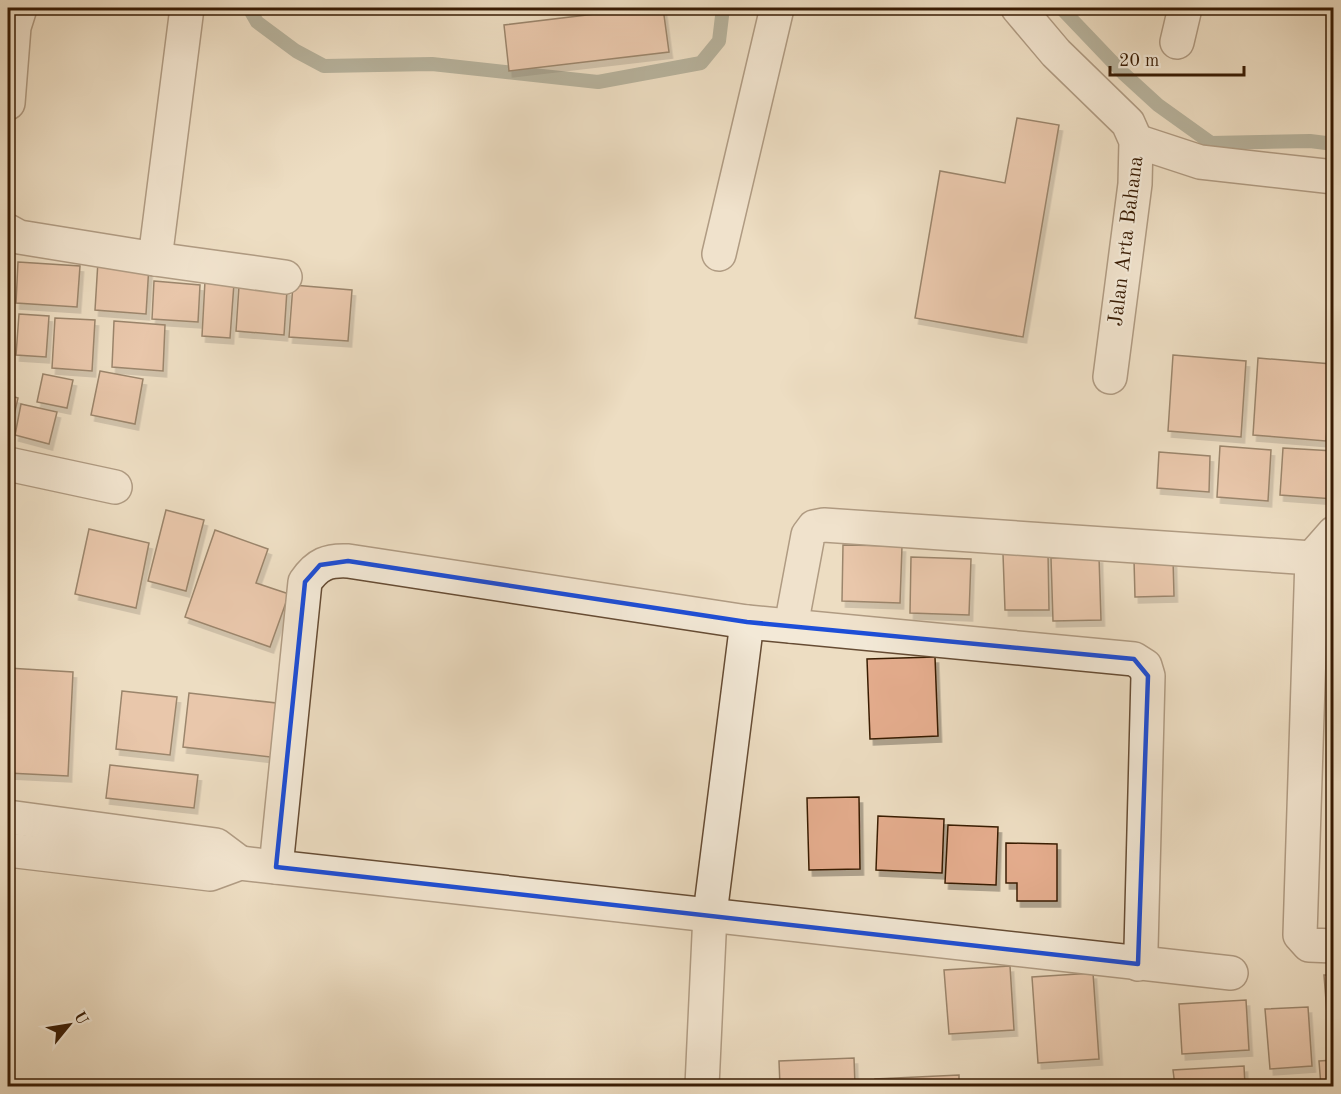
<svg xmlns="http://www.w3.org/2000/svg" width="1341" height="1094" font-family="'Old Standard TT',serif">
  <defs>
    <filter id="shadow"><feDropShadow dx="3.5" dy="6" stdDeviation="0" flood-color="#0004"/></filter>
  </defs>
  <rect width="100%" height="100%" fill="#edddc2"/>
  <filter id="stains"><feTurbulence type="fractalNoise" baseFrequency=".00333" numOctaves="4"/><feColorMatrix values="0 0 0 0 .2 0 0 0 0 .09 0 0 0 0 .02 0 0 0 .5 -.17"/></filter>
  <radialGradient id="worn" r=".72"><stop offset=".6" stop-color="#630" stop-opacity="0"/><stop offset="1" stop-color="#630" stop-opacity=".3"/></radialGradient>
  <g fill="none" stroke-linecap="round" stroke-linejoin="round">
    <g stroke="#737d6a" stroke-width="14">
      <path d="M 249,8 L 257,22 L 296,51 L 324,66 L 432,64 L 598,82 L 701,63 L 719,41 L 723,8"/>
      <path d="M 1061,8 L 1123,73 L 1158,105 L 1211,143 L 1310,141 L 1334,144"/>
    </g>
  </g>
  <g fill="#e5ad8e" stroke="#391c04" stroke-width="1.5" filter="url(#shadow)">
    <path d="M 645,8 L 663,8 L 669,52 L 509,71 L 504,25 Z"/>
    <path d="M 1017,118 L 1059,125 L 1023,337 L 915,318 L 940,171 L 1005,183 Z"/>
    <path d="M 98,261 L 149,265 L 146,314 L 95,310 Z"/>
    <path d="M 18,262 L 80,266 L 77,307 L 16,303 Z"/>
    <path d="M 154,281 L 200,285 L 198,322 L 152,319 Z"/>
    <path d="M 205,281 L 234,283 L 230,338 L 202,336 Z"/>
    <path d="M 293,285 L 352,290 L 348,341 L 289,337 Z"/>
    <path d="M 239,286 L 287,290 L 284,335 L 236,331 Z"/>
    <path d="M 19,314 L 49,316 L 46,357 L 16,355 Z"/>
    <path d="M 55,318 L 95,320 L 92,371 L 52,368 Z"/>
    <path d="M 114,321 L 165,325 L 163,371 L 112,367 Z"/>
    <path d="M 1173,355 L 1246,361 L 1241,437 L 1168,431 Z"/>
    <path d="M 1258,358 L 1332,364 L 1326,441 L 1253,435 Z"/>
    <path d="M 100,371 L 143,379 L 135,424 L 91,415 Z"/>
    <path d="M 43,374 L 73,380 L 67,408 L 37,402 Z"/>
    <path d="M 8,395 L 18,398 L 10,433 L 8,432 Z"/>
    <path d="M 21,404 L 57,412 L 49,444 L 15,435 Z"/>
    <path d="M 1220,446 L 1271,450 L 1268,501 L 1217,497 Z"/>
    <path d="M 1283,448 L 1334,451 L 1334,499 L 1280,495 Z"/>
    <path d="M 1159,452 L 1210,456 L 1209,492 L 1157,488 Z"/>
    <path d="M 166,510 L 204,520 L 186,591 L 148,581 Z"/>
    <path d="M 89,529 L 149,543 L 136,608 L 75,594 Z"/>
    <path d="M 215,530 L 268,549 L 256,583 L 289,594 L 270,647 L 185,617 Z"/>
    <path d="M 843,545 L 902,546 L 900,603 L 842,601 Z"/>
    <path d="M 1048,553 L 1049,610 L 1005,610 L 1003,554 Z"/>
    <path d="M 911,557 L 971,559 L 969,615 L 910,613 Z"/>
    <path d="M 1099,557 L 1101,620 L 1053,621 L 1051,558 Z"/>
    <path d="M 1173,559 L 1174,596 L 1135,597 L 1134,560 Z"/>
    <path d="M 935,657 L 938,736 L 870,739 L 867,659 Z"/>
    <path d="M 8,668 L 73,672 L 68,776 L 8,773 Z"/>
    <path d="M 122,691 L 177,697 L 170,755 L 116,749 Z"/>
    <path d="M 189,693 L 285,704 L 279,758 L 183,747 Z"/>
    <path d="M 110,765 L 198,775 L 194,808 L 106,798 Z"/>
    <path d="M 859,797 L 860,869 L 809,870 L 807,798 Z"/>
    <path d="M 878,816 L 944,819 L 942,873 L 876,870 Z"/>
    <path d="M 948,825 L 998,827 L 996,885 L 945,883 Z"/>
    <path d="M 1006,843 L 1057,844 L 1057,901 L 1017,901 L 1017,883 L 1006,883 Z"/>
    <path d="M 1010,966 L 1014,1030 L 949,1034 L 944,970 Z"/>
    <path d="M 1093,973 L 1099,1059 L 1038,1063 L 1032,977 Z"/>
    <path d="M 1324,975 L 1334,975 L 1334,1025 L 1328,1026 Z"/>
    <path d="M 1246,1000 L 1249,1050 L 1182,1054 L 1179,1004 Z"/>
    <path d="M 1308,1007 L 1312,1066 L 1270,1069 L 1265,1009 Z"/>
    <path d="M 854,1058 L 855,1086 L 780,1086 L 779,1061 Z"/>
    <path d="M 1334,1060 L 1334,1086 L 1321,1086 L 1319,1061 Z"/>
    <path d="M 1244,1066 L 1245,1086 L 1175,1086 L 1173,1070 Z"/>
    <path d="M 959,1075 L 959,1086 L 876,1086 L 875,1079 Z"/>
    <path d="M 1299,1082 L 1300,1086 L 1248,1086 L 1248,1085 Z"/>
  </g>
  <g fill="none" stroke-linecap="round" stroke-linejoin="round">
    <defs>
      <g id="minor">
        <path d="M 1018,8 L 1056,53 L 1128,123 L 1136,141 L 1135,184 L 1110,377"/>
        <path d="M 1177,42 L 1185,8"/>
        <path d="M 8,103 L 14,27 L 20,8"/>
        <path d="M 1136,141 L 1200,162 L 1334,177"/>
        <path d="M 8,231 L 19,237 L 155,259 L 187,8"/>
        <path d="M 719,254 L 777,8"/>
        <path d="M 155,259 L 285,277"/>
        <path d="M 8,464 L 115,487"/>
        <path d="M 1334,533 L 1312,558 L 1300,935 L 1309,945 L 1334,946"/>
        <path d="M 791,626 L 808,535 L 814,527 L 824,525 L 1312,558"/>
        <path d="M 8,817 L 216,845 L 240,863"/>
        <path d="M 8,850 L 210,874 L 240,863 L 1231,973"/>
        <path d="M 276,867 L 305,582 C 317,564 328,560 348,561 L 747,622 L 1134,659 L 1145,666 L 1148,676 L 1141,948 L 1138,964"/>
        <path d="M 702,1086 L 710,914 L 747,622"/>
      </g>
    </defs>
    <use href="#minor" stroke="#664c34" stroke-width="36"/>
    <use href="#minor" stroke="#f3e9d7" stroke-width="33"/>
  </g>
  <path d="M0 0H1341V1094H0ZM 348,561 L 747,622 L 1134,659 L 1148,676 L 1138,964 L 276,867 L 305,582 L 320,565 Z" fill="#edddc2" fill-opacity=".55" fill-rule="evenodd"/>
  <path fill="none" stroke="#1d4ed8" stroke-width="4.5" stroke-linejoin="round" d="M 348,561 L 747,622 L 1134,659 L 1148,676 L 1138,964 L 276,867 L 305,582 L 320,565 Z"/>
  <g text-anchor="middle" stroke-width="4.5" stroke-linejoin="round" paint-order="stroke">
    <g font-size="21" fill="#391c04" stroke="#f3e9d7">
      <text transform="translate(1125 241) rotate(-83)" y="7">Jalan Arta Bahana</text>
    </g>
  </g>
  <rect width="1341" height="1094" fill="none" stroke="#edddc2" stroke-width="30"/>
  <rect x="9" y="9" width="1323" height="1076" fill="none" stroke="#391c04" stroke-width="3"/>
  <rect x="15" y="15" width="1311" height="1064" fill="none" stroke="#391c04" stroke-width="1.5"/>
  <g transform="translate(69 1025) rotate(60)" stroke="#f3e9d7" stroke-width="4.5" paint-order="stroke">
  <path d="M0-4.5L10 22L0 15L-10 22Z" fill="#391c04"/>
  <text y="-9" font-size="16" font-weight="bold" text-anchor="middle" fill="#391c04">U</text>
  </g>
  <path d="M1110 66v9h134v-9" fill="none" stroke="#391c04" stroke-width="3"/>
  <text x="1119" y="66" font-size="18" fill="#391c04" stroke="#f3e9d7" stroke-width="4.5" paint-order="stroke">20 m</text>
  <rect width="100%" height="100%" filter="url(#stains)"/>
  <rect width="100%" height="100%" fill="url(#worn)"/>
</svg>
